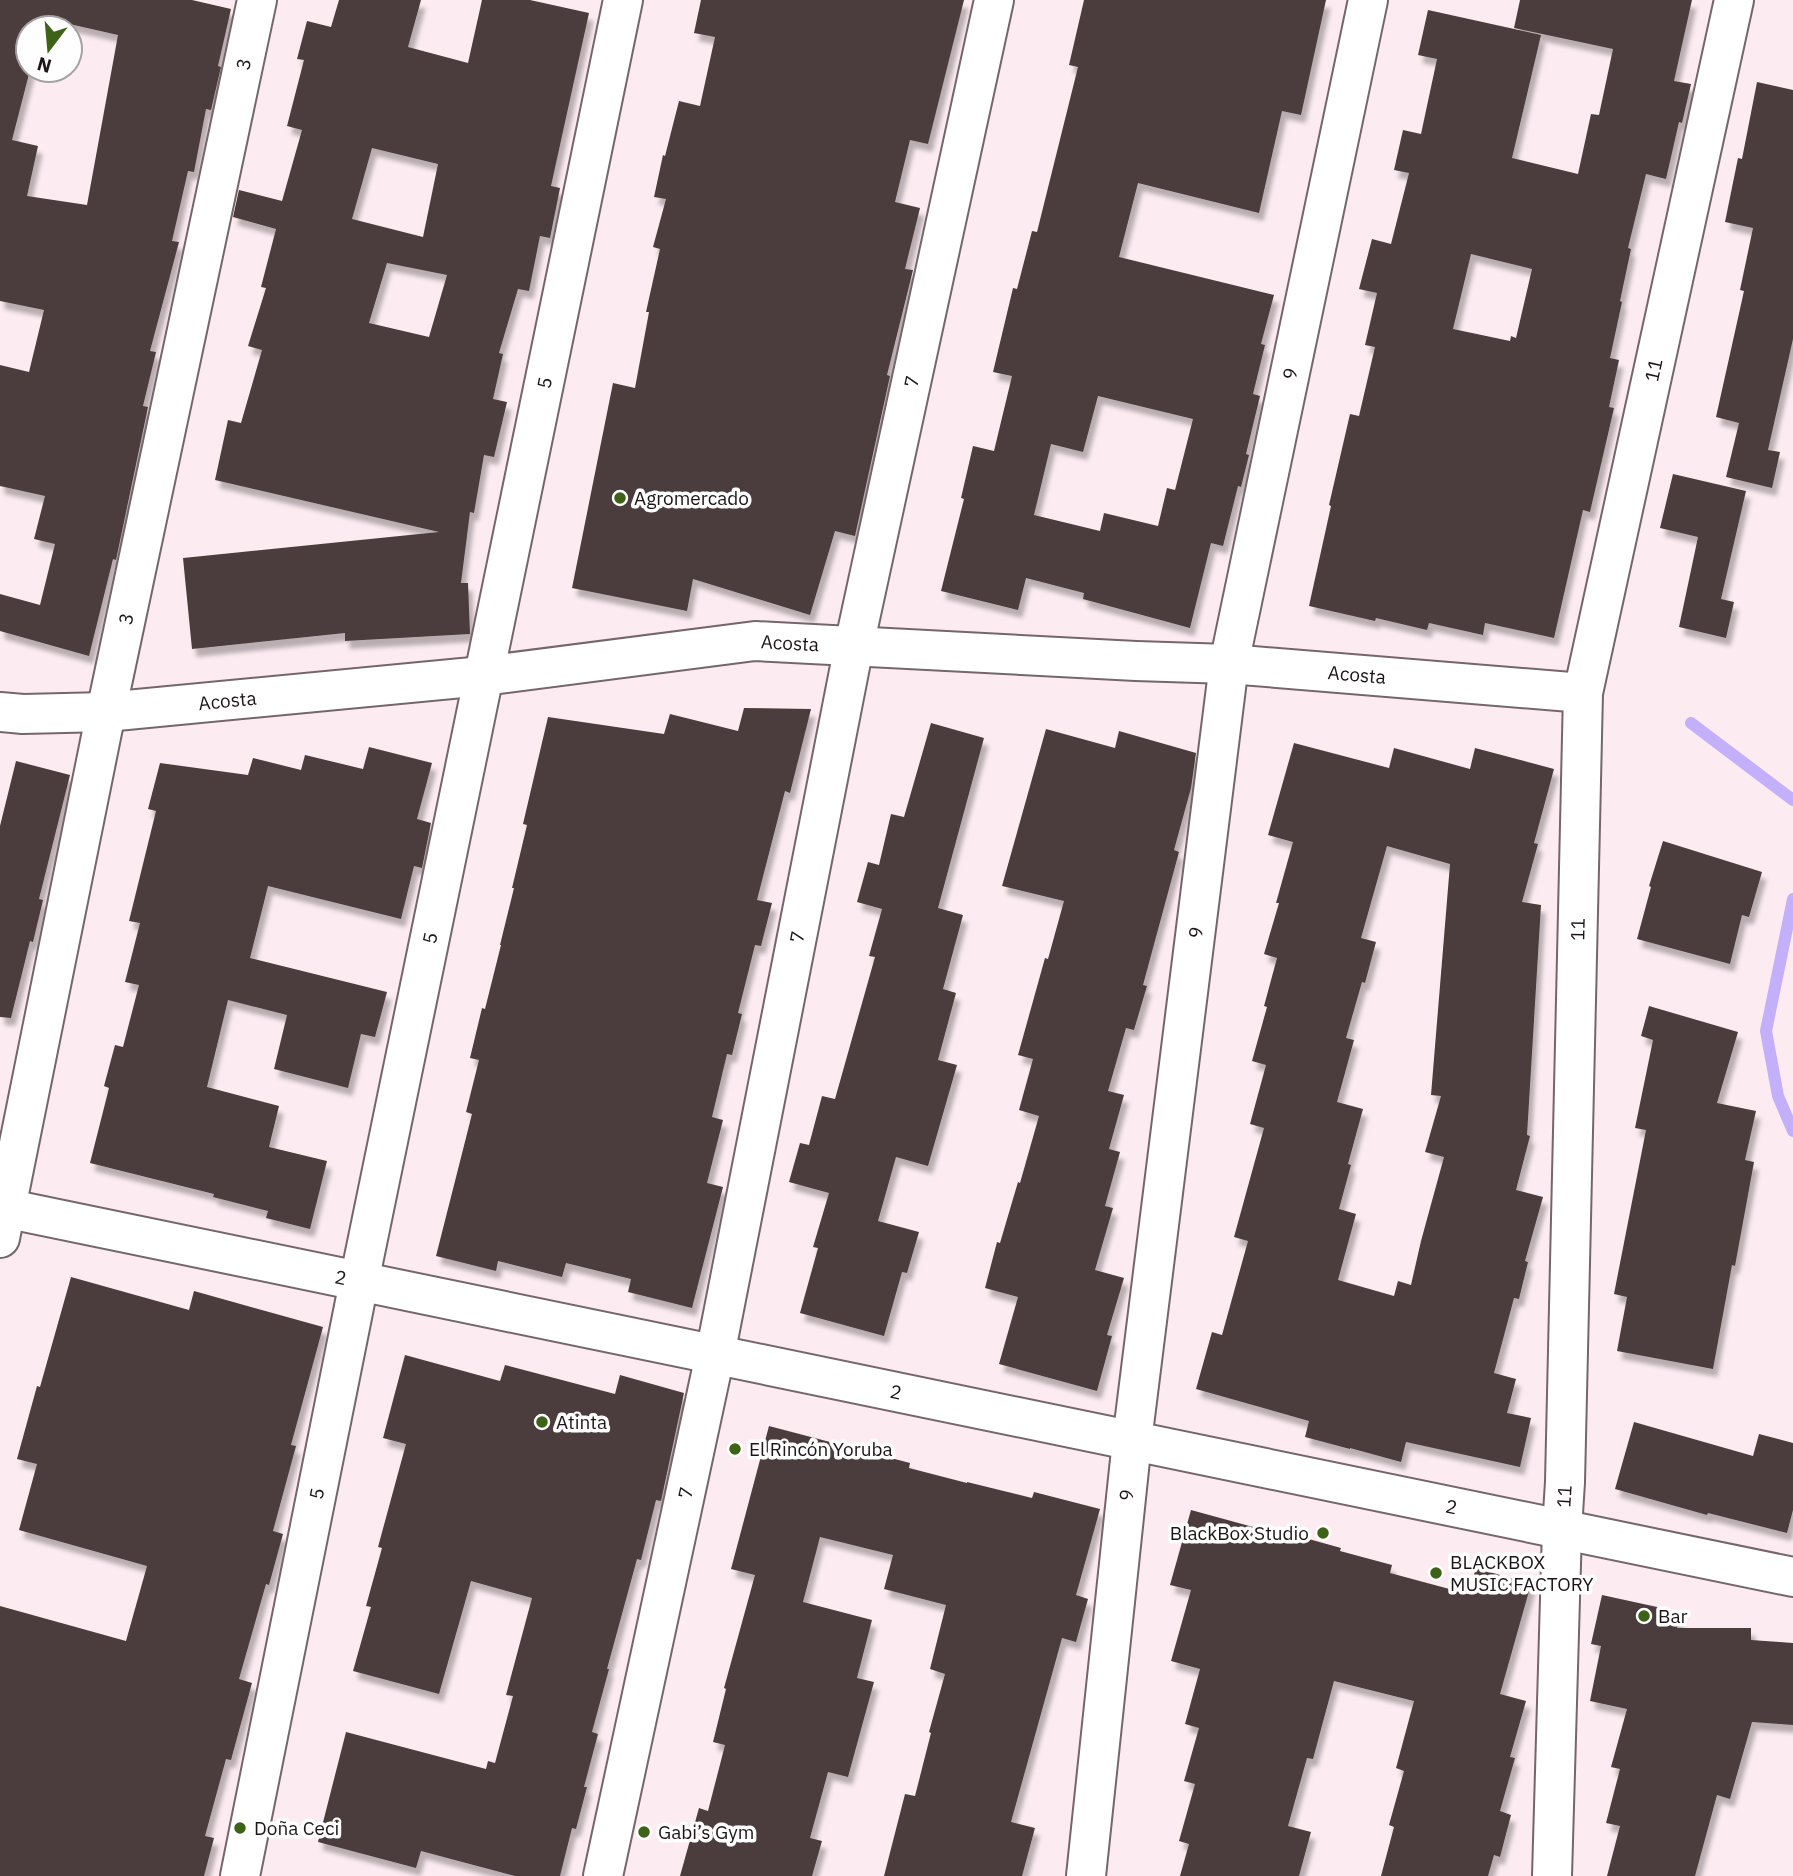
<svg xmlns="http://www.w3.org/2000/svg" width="1793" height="1876" font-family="'IBM Plex Sans',sans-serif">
  <defs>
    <filter id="shadow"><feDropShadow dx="4.5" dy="8" stdDeviation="2" flood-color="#0004"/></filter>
  </defs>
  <rect width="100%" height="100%" fill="#fcecf2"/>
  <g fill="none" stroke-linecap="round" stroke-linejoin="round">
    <g stroke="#c4b0fa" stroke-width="12">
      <path d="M 1691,723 L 1793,800"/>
      <path d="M 1793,899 L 1766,1031 L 1778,1096 L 1793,1131"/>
    </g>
  </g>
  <g fill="#4b3d3c" fill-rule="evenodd" filter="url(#shadow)">
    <path d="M 0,0 L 192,0 L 231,9 L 218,66 L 221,67 L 211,110 L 206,109 L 194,172 L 188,171 L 172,241 L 179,242 L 150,351 L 156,352 L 143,406 L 148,407 L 116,560 L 113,559 L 89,656 L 0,631 L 0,594 L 40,605 L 55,544 L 34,539 L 45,496 L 0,486 L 0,365 L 29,372 L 44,310 L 0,301 ZM 43,18 L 118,35 L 87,205 L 27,196 L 38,146 L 12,140 L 30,70 L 28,70 L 28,28 L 41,28 Z"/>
    <path d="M 339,0 L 421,0 L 408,47 L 468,63 L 482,0 L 530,0 L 589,13 L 551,186 L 560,188 L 550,238 L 540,236 L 529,291 L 518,289 L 499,353 L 503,354 L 493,399 L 507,402 L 494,457 L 484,455 L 474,513 L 470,512 L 461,583 L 468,583 L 470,634 L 345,641 L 345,633 L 192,649 L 183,558 L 439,532 L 215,480 L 228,420 L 241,423 L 262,350 L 248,346 L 266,288 L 261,287 L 276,229 L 233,217 L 239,190 L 282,201 L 302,130 L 287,126 L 304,60 L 297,59 L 307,21 L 331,27 ZM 372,148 L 438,164 L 423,237 L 352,219 ZM 387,263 L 447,275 L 429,337 L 369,323 Z"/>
    <path d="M 701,0 L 964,0 L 928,144 L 910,140 L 895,202 L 920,208 L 905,269 L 913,270 L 887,375 L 890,376 L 855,536 L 835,531 L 810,615 L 693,579 L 687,611 L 572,588 L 613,383 L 635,388 L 649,312 L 646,312 L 660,249 L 653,247 L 666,199 L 654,197 L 663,155 L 665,156 L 679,101 L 700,106 L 715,37 L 694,33 Z"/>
    <path d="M 1084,0 L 1326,0 L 1301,115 L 1282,111 L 1259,213 L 1138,183 L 1119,257 L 1274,295 L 1261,344 L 1265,345 L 1253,394 L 1260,396 L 1246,454 L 1249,455 L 1241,487 L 1238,486 L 1223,546 L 1211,543 L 1190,628 L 1083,599 L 1084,593 L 1026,578 L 1018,610 L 941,591 L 964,499 L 961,498 L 973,446 L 994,451 L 1012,376 L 993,372 L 1013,288 L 1017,289 L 1032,231 L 1037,232 L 1078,67 L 1069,65 ZM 1098,396 L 1193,419 L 1175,490 L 1167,488 L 1158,526 L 1104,513 L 1100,531 L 1034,515 L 1051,444 L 1083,452 Z"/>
    <path d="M 1520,0 L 1692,0 L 1674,81 L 1691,84 L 1682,123 L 1679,122 L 1666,179 L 1646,174 L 1628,248 L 1631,249 L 1620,301 L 1622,302 L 1610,358 L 1619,360 L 1609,407 L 1614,408 L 1590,512 L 1583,510 L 1554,638 L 1485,623 L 1483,635 L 1429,623 L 1427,630 L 1376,618 L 1375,621 L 1309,606 L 1331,506 L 1329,505 L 1350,414 L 1359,416 L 1375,347 L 1365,345 L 1377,293 L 1359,289 L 1372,239 L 1391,244 L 1409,173 L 1394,170 L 1403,130 L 1421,134 L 1437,59 L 1418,55 L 1428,10 L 1541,35 L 1512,158 L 1578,174 L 1591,114 L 1599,115 L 1613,49 L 1514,28 ZM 1471,254 L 1532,269 L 1516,338 L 1511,336 L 1510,341 L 1453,329 Z"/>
    <path d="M 1757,82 L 1793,90 L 1793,339 L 1768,450 L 1780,452 L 1772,488 L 1726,477 L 1739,423 L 1716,417 L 1744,291 L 1740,290 L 1753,228 L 1725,222 L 1738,158 L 1742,159 Z"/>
    <path d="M 1673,474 L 1746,491 L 1721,599 L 1734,602 L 1726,638 L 1679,627 L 1698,537 L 1660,528 Z"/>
    <path d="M 744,708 L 811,709 L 790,793 L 785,791 L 757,900 L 772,903 L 761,946 L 755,945 L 738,1013 L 742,1014 L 732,1055 L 727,1054 L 712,1117 L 723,1120 L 707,1183 L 723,1187 L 692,1308 L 628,1292 L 631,1279 L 566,1263 L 562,1277 L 498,1261 L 496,1271 L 436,1256 L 472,1114 L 466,1112 L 479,1060 L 470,1058 L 482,1008 L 485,1009 L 501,945 L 500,945 L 514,888 L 512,888 L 527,825 L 523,824 L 548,717 L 664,734 L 670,714 L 738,731 Z"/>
    <path d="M 931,723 L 984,738 L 938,908 L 963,915 L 943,989 L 956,993 L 938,1060 L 957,1065 L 928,1166 L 896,1157 L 878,1221 L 919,1232 L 907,1273 L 902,1272 L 884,1336 L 800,1313 L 818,1248 L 813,1247 L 829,1193 L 789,1182 L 800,1143 L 809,1145 L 822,1096 L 835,1099 L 875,957 L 869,956 L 882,909 L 857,902 L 868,862 L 879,865 L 891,814 L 904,817 Z"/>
    <path d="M 1046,729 L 1115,748 L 1119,731 L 1196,753 L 1191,788 L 1174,850 L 1179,852 L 1143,985 L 1147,986 L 1134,1030 L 1126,1028 L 1108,1091 L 1124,1095 L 1109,1149 L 1120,1152 L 1105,1206 L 1113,1208 L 1095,1270 L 1124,1278 L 1107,1335 L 1112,1336 L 1097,1391 L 999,1364 L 1018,1297 L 985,1288 L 997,1242 L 1000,1243 L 1018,1182 L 1020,1183 L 1039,1116 L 1019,1110 L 1033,1059 L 1018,1055 L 1045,958 L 1048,959 L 1064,901 L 1002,886 Z"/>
    <path d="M 1294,743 L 1389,768 L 1394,748 L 1470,769 L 1475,748 L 1554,769 L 1534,843 L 1538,844 L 1522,902 L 1541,905 L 1527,1135 L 1530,1136 L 1516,1190 L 1543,1197 L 1525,1261 L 1528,1262 L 1519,1299 L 1514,1298 L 1494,1373 L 1516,1379 L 1507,1413 L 1531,1418 L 1520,1467 L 1406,1442 L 1401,1462 L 1350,1448 L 1350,1449 L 1305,1437 L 1309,1421 L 1196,1389 L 1212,1332 L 1222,1335 L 1248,1241 L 1234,1237 L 1264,1128 L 1250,1124 L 1266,1065 L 1252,1061 L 1267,1007 L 1264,1006 L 1277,958 L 1264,954 L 1279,903 L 1276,903 L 1293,842 L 1268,835 ZM 1387,846 L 1450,864 L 1431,1095 L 1441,1096 L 1425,1152 L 1444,1157 L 1421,1241 L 1411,1285 L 1398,1281 L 1394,1296 L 1338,1280 L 1356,1214 L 1339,1209 L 1351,1165 L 1348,1164 L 1363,1109 L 1337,1102 L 1354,1040 L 1346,1038 L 1362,982 L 1365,983 L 1376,942 L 1361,938 Z"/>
    <path d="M 369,747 L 432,763 L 417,819 L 431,823 L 422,868 L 414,866 L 401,919 L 268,886 L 250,958 L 387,992 L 375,1037 L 361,1034 L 348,1088 L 274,1069 L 287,1015 L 228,1000 L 207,1087 L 279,1106 L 269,1147 L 327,1161 L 310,1229 L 266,1218 L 268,1211 L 213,1197 L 214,1194 L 90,1163 L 109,1088 L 104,1086 L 115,1045 L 123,1047 L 139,985 L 125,982 L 140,923 L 129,921 L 156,811 L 148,809 L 160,763 L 248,775 L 253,758 L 301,770 L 305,755 L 363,769 Z"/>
    <path d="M 16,761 L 70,775 L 39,899 L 43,900 L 33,942 L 30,941 L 11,1018 L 0,1017 L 0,826 Z"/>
    <path d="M 1663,841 L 1762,872 L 1749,917 L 1742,915 L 1730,964 L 1637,939 L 1651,887 L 1649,886 Z"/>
    <path d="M 1649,1006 L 1738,1032 L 1717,1103 L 1756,1111 L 1745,1160 L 1754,1162 L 1735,1266 L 1732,1265 L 1713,1369 L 1617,1351 L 1627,1297 L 1614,1294 L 1646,1130 L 1635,1128 L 1653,1040 L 1641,1036 Z"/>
    <path d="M 71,1277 L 189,1310 L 194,1291 L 323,1327 L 291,1445 L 296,1446 L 273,1531 L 283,1534 L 269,1585 L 266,1584 L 239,1679 L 252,1683 L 231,1760 L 226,1759 L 205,1836 L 214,1838 L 204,1876 L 0,1876 L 0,1606 L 126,1641 L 147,1566 L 19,1530 L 37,1464 L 17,1459 L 37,1386 L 40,1387 Z"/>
    <path d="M 405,1355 L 500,1381 L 505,1365 L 615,1394 L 620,1375 L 684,1393 L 661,1501 L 656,1500 L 641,1560 L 637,1559 L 607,1669 L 609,1669 L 592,1732 L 598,1734 L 584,1787 L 587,1787 L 576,1829 L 572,1828 L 560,1876 L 515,1876 L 421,1851 L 416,1868 L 318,1842 L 346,1732 L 486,1769 L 488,1761 L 495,1763 L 513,1696 L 506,1695 L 532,1598 L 471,1581 L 439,1694 L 353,1671 L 371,1607 L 366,1606 L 382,1548 L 378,1547 L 406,1444 L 383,1438 Z"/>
    <path d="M 1634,1422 L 1753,1456 L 1759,1434 L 1793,1443 L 1793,1510 L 1787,1533 L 1708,1513 L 1707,1515 L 1615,1489 Z"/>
    <path d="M 769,1426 L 910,1463 L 909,1468 L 967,1483 L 967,1482 L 1032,1498 L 1034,1492 L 1100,1509 L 1076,1595 L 1088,1599 L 1076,1642 L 1062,1638 L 1011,1822 L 1035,1828 L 1022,1876 L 884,1876 L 905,1794 L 915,1796 L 931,1733 L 929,1732 L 945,1674 L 930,1669 L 946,1605 L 884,1589 L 893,1555 L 820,1537 L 803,1602 L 872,1620 L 857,1678 L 874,1682 L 848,1777 L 828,1772 L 810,1838 L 822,1841 L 812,1876 L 680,1876 L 699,1808 L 708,1811 L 725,1745 L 713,1742 L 726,1689 L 724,1688 L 755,1575 L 731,1569 Z"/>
    <path d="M 1191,1510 L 1297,1539 L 1298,1536 L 1341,1548 L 1340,1551 L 1392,1565 L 1390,1573 L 1468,1594 L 1476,1568 L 1531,1584 L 1500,1694 L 1526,1701 L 1510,1757 L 1515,1758 L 1500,1811 L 1511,1815 L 1500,1857 L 1494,1855 L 1488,1876 L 1381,1876 L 1394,1827 L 1389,1825 L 1404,1771 L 1396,1768 L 1414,1701 L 1334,1681 L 1313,1759 L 1307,1758 L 1288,1826 L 1311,1832 L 1299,1876 L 1180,1876 L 1189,1844 L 1179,1841 L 1195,1784 L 1184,1781 L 1199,1728 L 1185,1724 L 1200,1669 L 1171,1661 L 1191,1590 L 1170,1585 Z"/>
    <path d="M 1602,1595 L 1680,1612 L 1677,1628 L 1751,1628 L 1751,1640 L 1793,1643 L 1793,1725 L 1752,1722 L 1730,1799 L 1717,1795 L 1695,1876 L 1607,1876 L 1620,1826 L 1606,1823 L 1620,1769 L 1611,1767 L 1627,1709 L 1590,1701 L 1601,1646 L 1591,1644 Z"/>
  </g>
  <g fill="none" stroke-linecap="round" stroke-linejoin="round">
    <defs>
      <g id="street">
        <path id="s1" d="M 0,712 L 23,714 L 106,712 L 483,676 L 755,641 L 1136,661 L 1229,664 L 1583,693"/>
        <path id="s2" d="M 0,1207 L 1793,1577"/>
        <path id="s3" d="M 0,1238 L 106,712 L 257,0"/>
        <path id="s4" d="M 240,1876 L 359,1282 L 623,0"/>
        <path id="s5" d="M 603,1876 L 715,1355 L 854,646 L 994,0"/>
        <path id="s6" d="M 1086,1876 L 1132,1441 L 1229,664 L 1368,0"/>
      </g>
      <g id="secondary">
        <path id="s7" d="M 1552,1876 L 1562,1529 L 1565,1482 L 1583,693 L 1734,0"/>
      </g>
    </defs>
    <use href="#street" stroke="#74666b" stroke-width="42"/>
    <use href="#secondary" stroke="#74666b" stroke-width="42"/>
    <use href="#street" stroke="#fff" stroke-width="38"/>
    <use href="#secondary" stroke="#fff" stroke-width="38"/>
  </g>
  <g fill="#3f6219" stroke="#fefefe" stroke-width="2.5">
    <circle cx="620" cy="498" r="7"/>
    <circle cx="542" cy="1422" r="7"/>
    <circle cx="735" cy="1449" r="7"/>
    <circle cx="1323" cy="1533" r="7"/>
    <circle cx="1436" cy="1573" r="7"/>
    <circle cx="1644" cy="1616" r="7"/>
    <circle cx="240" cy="1828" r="7"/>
    <circle cx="644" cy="1832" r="7"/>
  </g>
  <g text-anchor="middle" stroke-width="7" stroke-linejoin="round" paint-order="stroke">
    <g font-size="19" fill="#1c1619" stroke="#fefefe">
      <text dy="7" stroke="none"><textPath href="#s3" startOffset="1199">3</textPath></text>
      <text dy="7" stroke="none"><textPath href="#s7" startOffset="1514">11</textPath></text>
      <text dy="7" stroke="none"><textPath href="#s6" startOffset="1517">9</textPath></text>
      <text dy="7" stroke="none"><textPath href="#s4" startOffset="1524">5</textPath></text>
      <text dy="7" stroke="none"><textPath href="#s5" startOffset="1526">7</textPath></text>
      <text dy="7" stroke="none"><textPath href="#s3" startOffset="632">3</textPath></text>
      <text dy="7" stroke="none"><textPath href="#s1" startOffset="794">Acosta</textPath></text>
      <text dy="7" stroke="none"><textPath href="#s1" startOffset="1362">Acosta</textPath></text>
      <text dy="7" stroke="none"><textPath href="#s1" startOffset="228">Acosta</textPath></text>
      <text dy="7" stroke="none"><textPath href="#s7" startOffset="947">11</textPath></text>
      <text dy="7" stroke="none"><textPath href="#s6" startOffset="950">9</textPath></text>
      <text dy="7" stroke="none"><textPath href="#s4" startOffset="957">5</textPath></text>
      <text dy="7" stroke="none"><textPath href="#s5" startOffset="959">7</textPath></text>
      <text dy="7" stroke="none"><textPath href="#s2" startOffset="348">2</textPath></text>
      <text dy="7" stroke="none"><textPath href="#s2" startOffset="915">2</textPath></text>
      <text dy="7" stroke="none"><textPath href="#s4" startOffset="390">5</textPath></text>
      <text dy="7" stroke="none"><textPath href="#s5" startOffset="392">7</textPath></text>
      <text dy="7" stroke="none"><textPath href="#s6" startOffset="383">9</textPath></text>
      <text dy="7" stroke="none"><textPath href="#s7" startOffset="380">11</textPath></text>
      <text dy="7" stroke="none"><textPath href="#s2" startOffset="1482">2</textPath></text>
    </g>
    <g font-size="19" fill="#1c1619" stroke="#fefefe" text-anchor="start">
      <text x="634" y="505">Agromercado</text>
      <text x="556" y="1429">Atinta</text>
      <text x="749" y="1456">El Rincón Yoruba</text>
      <text x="1309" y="1540" text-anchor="end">BlackBox Studio</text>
      <text x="1450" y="1569">BLACKBOX<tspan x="1450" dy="22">MUSIC FACTORY</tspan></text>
      <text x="1658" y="1623">Bar</text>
      <text x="254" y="1835">Doña Ceci</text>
      <text x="658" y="1839">Gabi’s Gym</text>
    </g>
  </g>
  <g transform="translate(49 49) rotate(196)"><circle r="33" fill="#fefefe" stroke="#a4a1a2" stroke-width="2"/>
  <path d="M0-5L12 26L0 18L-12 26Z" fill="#3f6219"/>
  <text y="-10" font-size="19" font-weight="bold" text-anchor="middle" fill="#1c1619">N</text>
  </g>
</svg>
